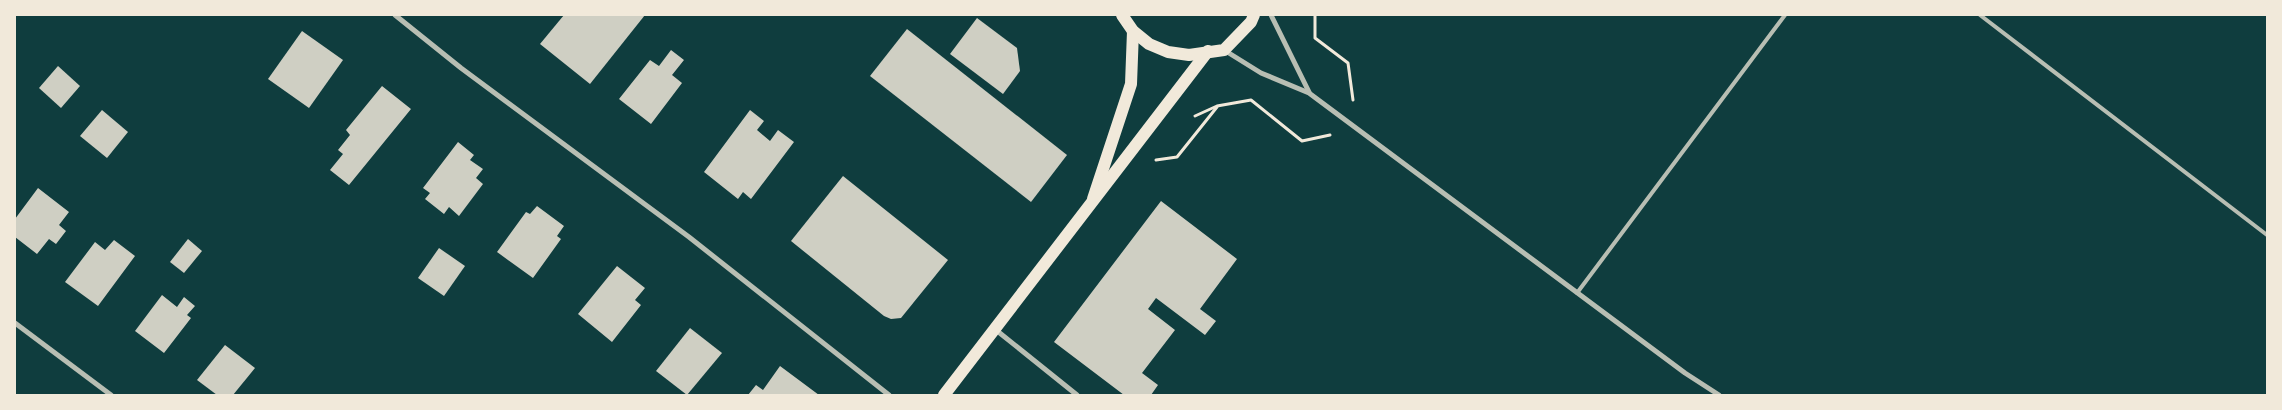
<svg xmlns="http://www.w3.org/2000/svg" width="2282" height="410" font-family="'Sofia Sans Condensed',sans-serif">
  <rect width="100%" height="100%" fill="#0f3d3e"/>
  <g fill="#cfcfc3">
    <path d="M 564,15 L 645,15 L 590,84 L 540,44 Z"/>
    <path d="M 977,18 L 1017,48 L 1020,71 L 1003,94 L 950,54 Z"/>
    <path d="M 907,29 L 1067,155 L 1031,202 L 870,76 Z"/>
    <path d="M 302,31 L 343,60 L 309,108 L 268,79 Z"/>
    <path d="M 671,50 L 684,60 L 672,75 L 682,83 L 651,124 L 619,99 L 650,60 L 659,66 Z"/>
    <path d="M 58,66 L 80,86 L 61,108 L 39,88 Z"/>
    <path d="M 382,86 L 411,109 L 349,185 L 330,170 L 343,154 L 338,150 L 350,135 L 346,130 Z"/>
    <path d="M 102,110 L 128,132 L 107,158 L 80,136 Z"/>
    <path d="M 750,110 L 764,121 L 757,130 L 770,141 L 778,130 L 794,142 L 751,199 L 743,192 L 738,199 L 704,172 Z"/>
    <path d="M 458,142 L 474,155 L 470,160 L 483,169 L 476,178 L 483,184 L 459,216 L 449,207 L 444,214 L 425,199 L 430,193 L 423,188 Z"/>
    <path d="M 843,176 L 948,260 L 901,318 L 891,319 L 884,316 L 791,241 Z"/>
    <path d="M 38,188 L 69,212 L 59,225 L 66,231 L 56,244 L 49,239 L 37,254 L 15,237 L 15,219 Z"/>
    <path d="M 1161,201 L 1237,259 L 1200,309 L 1216,321 L 1205,335 L 1156,298 L 1148,309 L 1175,330 L 1142,373 L 1158,385 L 1151,395 L 1124,395 L 1054,342 Z"/>
    <path d="M 537,206 L 564,226 L 557,236 L 561,239 L 533,278 L 497,252 L 526,212 L 530,214 Z"/>
    <path d="M 188,239 L 202,251 L 184,273 L 170,262 Z"/>
    <path d="M 114,240 L 135,256 L 98,306 L 65,282 L 95,242 L 105,250 Z"/>
    <path d="M 439,248 L 465,266 L 444,296 L 418,278 Z"/>
    <path d="M 617,266 L 645,288 L 635,300 L 641,305 L 612,342 L 578,314 Z"/>
    <path d="M 162,295 L 177,307 L 184,297 L 195,306 L 187,315 L 191,318 L 164,353 L 135,331 Z"/>
    <path d="M 690,328 L 722,353 L 687,395 L 656,371 Z"/>
    <path d="M 225,345 L 255,368 L 233,395 L 217,395 L 197,380 Z"/>
    <path d="M 780,366 L 819,395 L 748,395 L 756,385 L 763,390 Z"/>
  </g>
  <g fill="none" stroke-linecap="round" stroke-linejoin="round">
    <g stroke="#f1e9da" stroke-width="3">
      <path d="M 1315,15 L 1315,38 L 1348,63 L 1353,100"/>
      <path d="M 1195,116 L 1217,106 L 1251,100 L 1302,141 L 1330,135"/>
      <path d="M 1156,160 L 1177,157 L 1217,107"/>
    </g>
    <g stroke="#b8beb3" stroke-width="4">
      <path d="M 1980,15 L 2267,235"/>
      <path d="M 1577,293 L 1785,15"/>
    </g>
    <g stroke="#b8beb3" stroke-width="5">
      <path d="M 395,15 L 461,68 L 689,237 L 889,395"/>
      <path d="M 1271,15 L 1309,92"/>
      <path d="M 1224,50 L 1261,73 L 1309,93 L 1685,373 L 1719,395"/>
      <path d="M 15,323 L 111,395"/>
      <path d="M 996,330 L 1077,395"/>
    </g>
    <g stroke="#f1e9da" stroke-width="12">
      <path d="M 1122,15 L 1133,31 L 1149,44 L 1168,52 L 1189,55 L 1224,50 L 1251,22 L 1254,15"/>
      <path d="M 1093,199 L 1131,84 L 1133,31"/>
      <path d="M 944,395 L 1208,51"/>
    </g>
  </g>
  <rect width="2282" height="410" fill="none" stroke="#f1e9da" stroke-width="32"/>
</svg>
